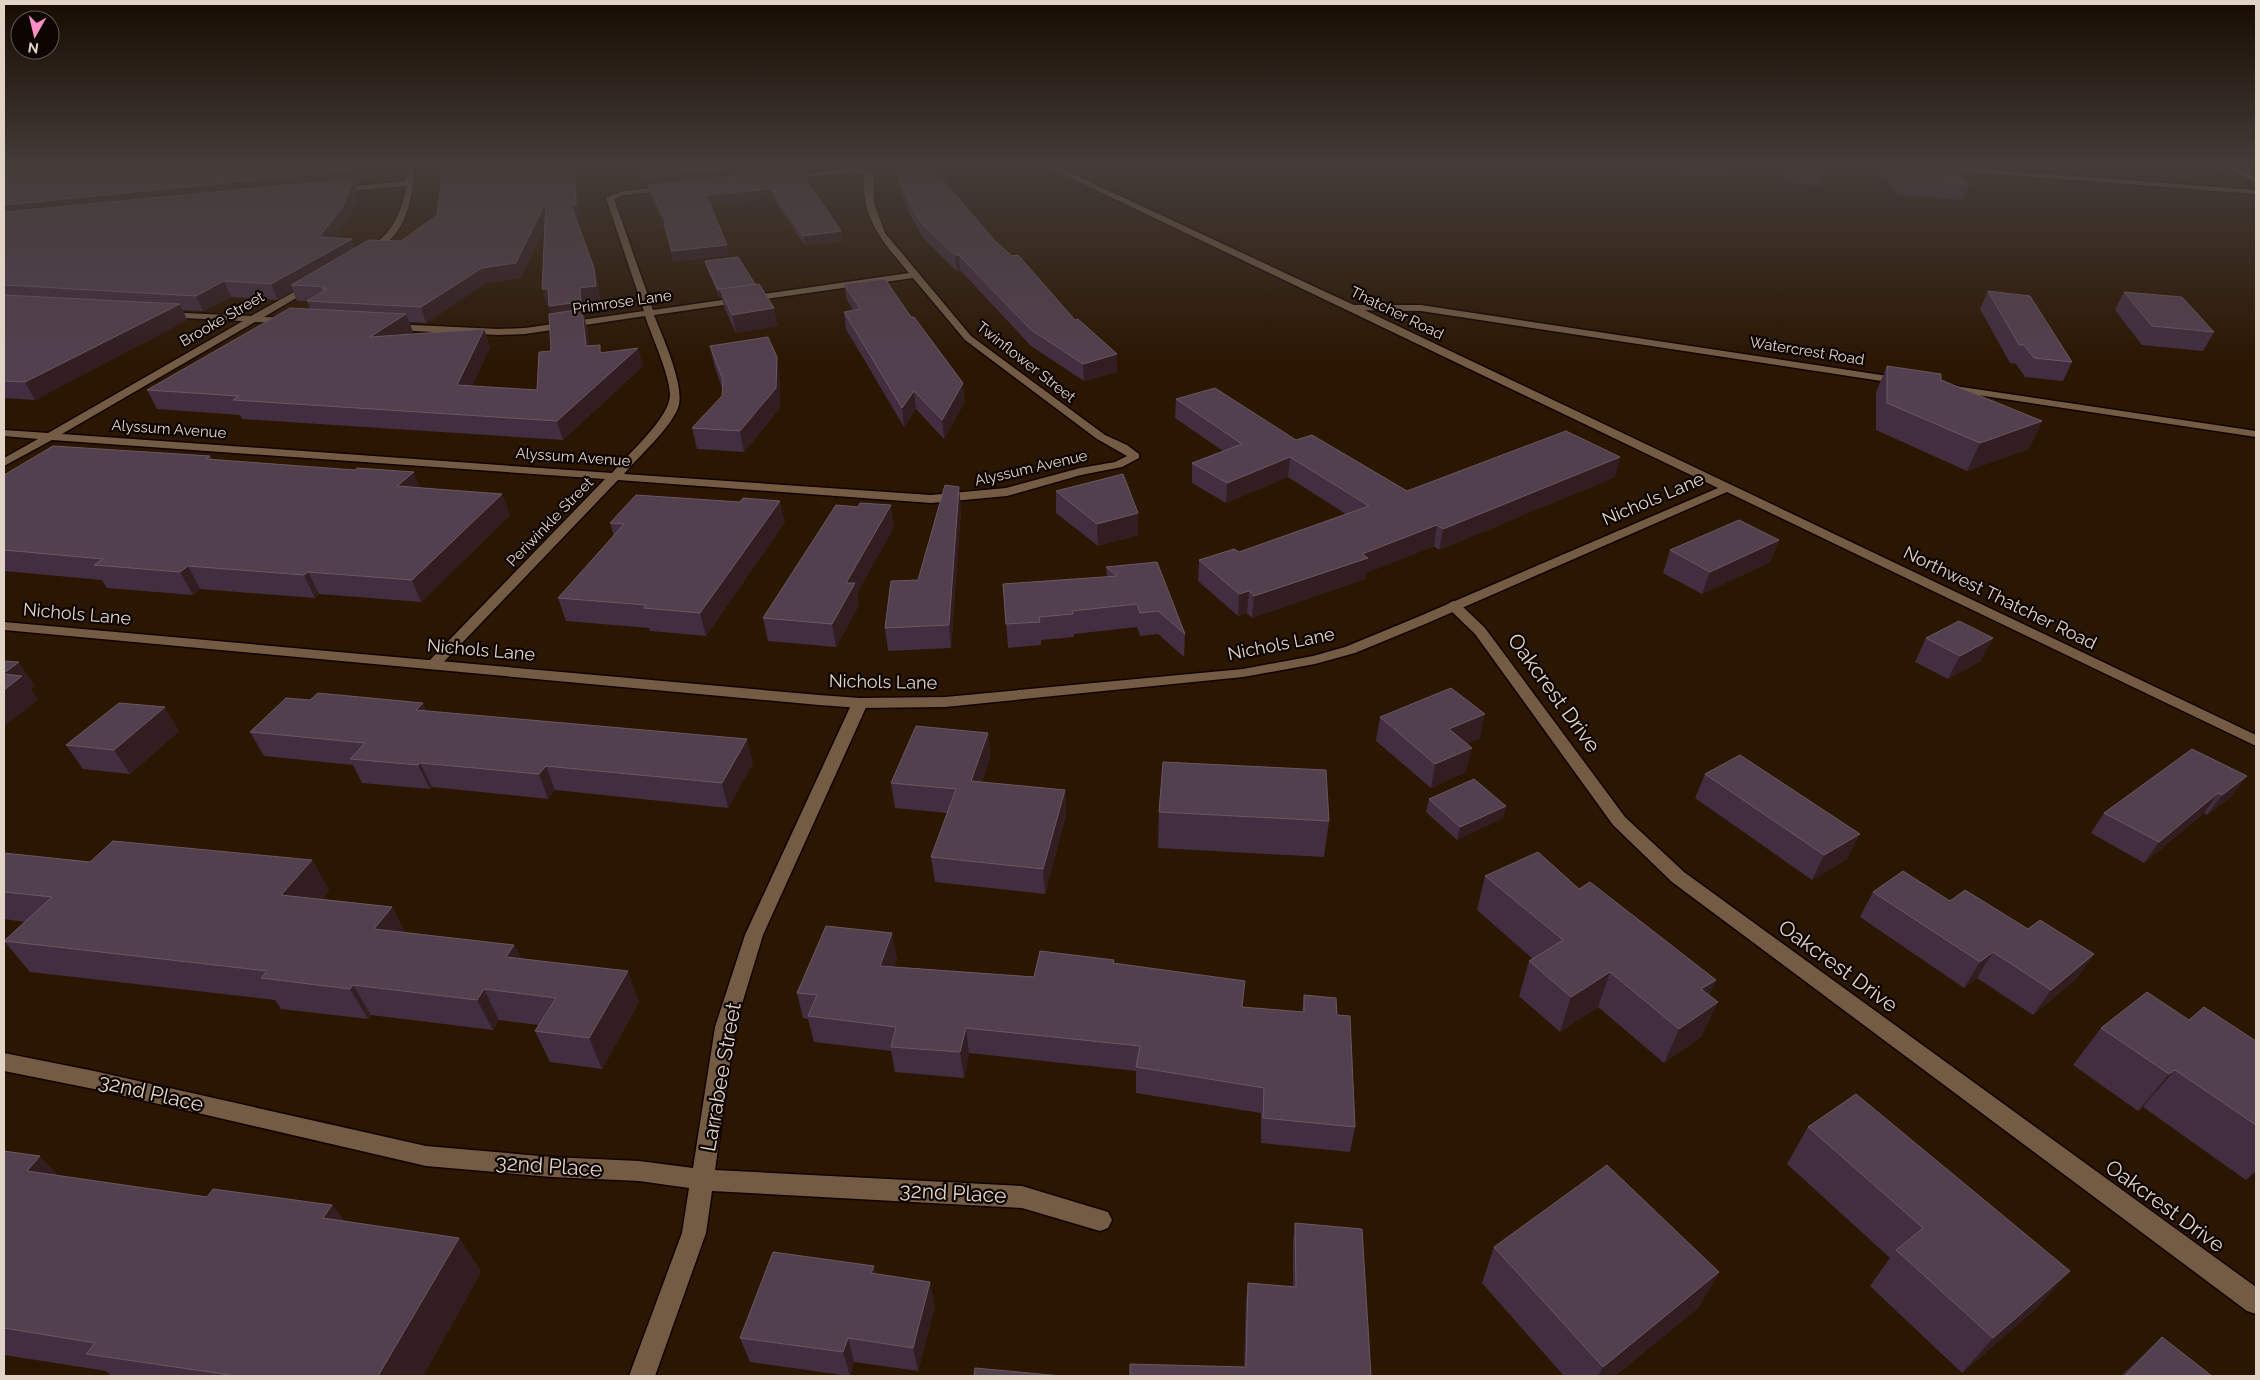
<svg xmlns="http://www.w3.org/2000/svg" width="2260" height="1380" font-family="Raleway,sans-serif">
  <rect width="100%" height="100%" fill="#2b1602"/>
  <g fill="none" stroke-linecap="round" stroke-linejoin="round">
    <defs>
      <g id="minor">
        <path d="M 407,167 L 415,167 C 412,197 408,228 382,247 C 377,251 374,254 368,253 L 368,249 C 392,233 402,214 406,186 L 337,192 L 333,190 L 337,188 L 406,181 Z"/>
        <path d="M 2226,167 L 2235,167 L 2256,178 L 2256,183 Z"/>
        <path d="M 856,168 L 873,172 L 874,203 L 885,233 L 971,336 L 1105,435 L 1127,445 L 1139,454 L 1139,458 L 1122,467 L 1081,475 L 1007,496 L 931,503 L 618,480 L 439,667 L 434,668 L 427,664 L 429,661 L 605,479 L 52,440 L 4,466 L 4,458 L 38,439 L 4,436 L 4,430 L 48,433 L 243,321 L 165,317 L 162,316 L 162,312 L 251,316 L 312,282 L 315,283 L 315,287 L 264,317 L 289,318 L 292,319 L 292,323 L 255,322 L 62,434 L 612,473 C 627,455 671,417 670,394 C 669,373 652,337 645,316 L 525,334 L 498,335 L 392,330 L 387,327 L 392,324 L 498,329 L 525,328 L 644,311 L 606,198 L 623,191 L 669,186 L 673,188 L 672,190 L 624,195 L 614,199 L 653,310 L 909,273 C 884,243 859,217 865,174 L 856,172 L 784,179 L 780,177 ZM 913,278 L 965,340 L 1097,439 L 1127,456 L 1115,462 L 1080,468 L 1006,488 L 931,495 L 624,474 C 640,455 669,430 678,408 C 686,387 662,336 654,315 Z"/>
        <path d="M 1353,305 L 1421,305 L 1901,378 L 1906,381 L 1901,384 L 1421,311 L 1350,310 L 1350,306 Z"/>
        <path d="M 1948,385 L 2256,431 L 2256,437 L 1944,390 L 1944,386 Z"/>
        <path d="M 1453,601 L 1458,602 L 1485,628 L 1625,817 L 1684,872 L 2256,1287 L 2256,1314 L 2247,1311 L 1672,882 L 1613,825 L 1475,634 L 1448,608 L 1446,605 Z"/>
        <path d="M 860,698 L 868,703 L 763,935 L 735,1027 L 715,1170 L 1022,1186 L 1108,1212 L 1112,1220 L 1108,1228 L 1100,1231 L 1022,1208 L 712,1191 L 706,1233 L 655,1376 L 629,1376 L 682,1233 L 689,1188 L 639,1181 L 552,1177 L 426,1166 L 94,1089 L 4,1071 L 4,1053 L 94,1071 L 426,1146 L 552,1157 L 639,1161 L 693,1168 L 715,1027 L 745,935 L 852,703 Z"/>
      </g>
      <path id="tertiary" d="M 1048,167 L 1058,167 L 1356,306 L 2256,735 L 2256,746 L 1727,492 L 1423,625 L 1355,653 L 1315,664 L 1243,677 L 945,707 L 860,708 L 819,705 L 4,630 L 4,622 L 819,695 L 860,698 L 945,697 L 1243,669 L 1313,656 L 1345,647 L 1413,619 L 1718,488 Z"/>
      <path id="secondary" d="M 1925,167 L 1956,167 L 2256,190 L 2256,194 L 1929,169 Z"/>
    </defs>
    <use href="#minor" stroke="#120300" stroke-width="3"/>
    <use href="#tertiary" stroke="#120300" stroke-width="3"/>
    <use href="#secondary" stroke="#120300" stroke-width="3"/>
    <use href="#minor" fill="#735b44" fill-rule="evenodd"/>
    <use href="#tertiary" fill="#735b44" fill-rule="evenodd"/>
    <use href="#secondary" fill="#735b44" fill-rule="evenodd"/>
  </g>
  <g fill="#422e40" fill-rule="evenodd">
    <path d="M 4,167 L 25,171 L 361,184 L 355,184 L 358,193 L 349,219 L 335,238 L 352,239 L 355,248 L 401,241 L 510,168 L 580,218 L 576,218 L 594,268 L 598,284 L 600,302 L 584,304 L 585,317 L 584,318 L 587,327 L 589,346 L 602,352 L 643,366 L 563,440 L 242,419 L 240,415 L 157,409 L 147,390 L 310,309 L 307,301 L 297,301 L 293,291 L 278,300 L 231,297 L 203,311 L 183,310 L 187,320 L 35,400 L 4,398 ZM 545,226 L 546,305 L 549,305 L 551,313 L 551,351 L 537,390 L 472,386 L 490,347 L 409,334 L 413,332 L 409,322 L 426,323 L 486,283 L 521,278 Z"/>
    <path d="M 637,167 L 799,167 L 799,169 L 842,241 L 805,246 L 773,198 L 710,204 L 729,255 L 674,262 L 666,233 L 664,224 L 664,223 L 650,194 L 648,187 L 646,187 Z"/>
    <path d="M 893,167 L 932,167 L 995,241 L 1117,372 L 1084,381 L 1031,346 L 960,270 L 957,271 L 923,238 L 908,211 Z"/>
    <path d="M 1665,167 L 1727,167 L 1724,177 L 1674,173 L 1674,168 Z"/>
    <path d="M 1779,167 L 1821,167 L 1823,173 L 1819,185 L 1783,182 Z"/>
    <path d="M 1878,167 L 1955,167 L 1969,184 L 1963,200 L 1897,195 Z"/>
    <path d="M 2150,167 L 2229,167 L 2227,170 Z"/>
    <path d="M 2239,167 L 2256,167 L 2256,171 L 2246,171 Z"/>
    <path d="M 705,261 L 755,284 L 774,308 L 777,326 L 736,333 L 724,307 L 722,298 L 720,298 L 707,269 Z"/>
    <path d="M 844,284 L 965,401 L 944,439 L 916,409 L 904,427 L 846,329 L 844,312 L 853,310 L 847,300 Z"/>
    <path d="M 1988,291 L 2072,362 L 2063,381 L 2025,377 L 2016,364 L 2010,363 L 1980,309 Z"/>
    <path d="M 2124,292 L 2214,332 L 2203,351 L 2142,345 L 2115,310 Z"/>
    <path d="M 710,346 L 780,376 L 780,408 L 744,452 L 697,449 L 692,428 L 722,396 L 722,388 L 714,365 Z"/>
    <path d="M 1887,366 L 1941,380 L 2042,421 L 2029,449 L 1967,471 L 1876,430 L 1876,392 Z"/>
    <path d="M 1176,399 L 1296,440 L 1407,491 L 1615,477 L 1439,550 L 1434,546 L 1366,573 L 1365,579 L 1252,618 L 1247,613 L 1238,616 L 1198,581 L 1199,560 L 1239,552 L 1346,514 L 1288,477 L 1226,503 L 1192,483 L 1192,463 L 1223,451 L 1175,418 Z"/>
    <path d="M 210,456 L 212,459 L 420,488 L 502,494 L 510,515 L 421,602 L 319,594 L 315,598 L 200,589 L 193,595 L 107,588 L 102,580 L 4,571 L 4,475 Z"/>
    <path d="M 1056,491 L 1138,535 L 1098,546 L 1056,513 Z"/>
    <path d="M 858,507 L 894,527 L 857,593 L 859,605 L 836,647 L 768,641 L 763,618 Z"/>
    <path d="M 961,509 L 951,648 L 888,651 L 885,628 L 918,580 Z"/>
    <path d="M 785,522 L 706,636 L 650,631 L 649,628 L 566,621 L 558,598 L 614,536 L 610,523 Z"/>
    <path d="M 1779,540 L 1770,562 L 1702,594 L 1663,573 L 1670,550 Z"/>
    <path d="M 1106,567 L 1185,634 L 1184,657 L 1158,634 L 1140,636 L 1137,627 L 1074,634 L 1074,637 L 1041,640 L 1041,645 L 1008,648 L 1003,584 L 1107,577 Z"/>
    <path d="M 1926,638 L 1981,661 L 1948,679 L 1915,662 Z"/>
    <path d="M 310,700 L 423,703 L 426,711 L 753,763 L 728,808 L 555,790 L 548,799 L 432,787 L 430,789 L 362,783 L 353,765 L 264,756 L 250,732 Z"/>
    <path d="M 1380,717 L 1480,738 L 1467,744 L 1466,772 L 1431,788 L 1376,741 Z"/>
    <path d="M 179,731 L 130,774 L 83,769 L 66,745 Z"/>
    <path d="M 988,733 L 990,757 L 982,782 L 1065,790 L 1066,815 L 1045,894 L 935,882 L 931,857 L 947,813 L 895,808 L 891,783 Z"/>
    <path d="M 2192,749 L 2232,796 L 2207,815 L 2204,813 L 2144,863 L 2091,833 L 2104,813 Z"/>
    <path d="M 1705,774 L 1847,859 L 1812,880 L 1695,798 Z"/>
    <path d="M 1429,799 L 1506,806 L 1503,818 L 1457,840 L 1426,812 Z"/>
    <path d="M 1159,812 L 1329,821 L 1324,857 L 1158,848 Z"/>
    <path d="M 4,853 L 90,862 L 312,860 L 329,890 L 322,899 L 392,907 L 405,933 L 514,945 L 521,959 L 639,1002 L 602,1069 L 550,1062 L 535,1031 L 539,1025 L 499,1020 L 493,1030 L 371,1015 L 368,1019 L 281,1009 L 275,1000 L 30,972 L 4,941 L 25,922 L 4,919 Z"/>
    <path d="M 1485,876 L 1579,889 L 1716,980 L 1709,995 L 1702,1036 L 1664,1063 L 1598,1007 L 1560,1032 L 1519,996 L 1529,961 L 1533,959 L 1477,910 Z"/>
    <path d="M 1873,892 L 1950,901 L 2094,954 L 2076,979 L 2033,1015 L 1977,978 L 1964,988 L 1860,917 Z"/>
    <path d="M 897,958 L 894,967 L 1034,977 L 1114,963 L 1243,1007 L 1302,1012 L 1304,995 L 1337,1015 L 1355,1127 L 1350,1152 L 1261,1143 L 1261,1113 L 1136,1093 L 1136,1071 L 969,1053 L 964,1078 L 895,1072 L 891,1051 L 814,1042 L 808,1019 L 803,1018 L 797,993 Z"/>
    <path d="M 2189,1020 L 2256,1041 L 2256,1171 L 2246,1180 L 2143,1107 L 2138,1111 L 2073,1065 L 2101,1028 Z"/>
    <path d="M 1808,1127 L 2038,1307 L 1962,1373 L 1870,1286 L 1890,1258 L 1787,1164 Z"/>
    <path d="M 4,1151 L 59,1176 L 207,1197 L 332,1205 L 344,1221 L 459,1238 L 481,1272 L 423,1376 L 111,1376 L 106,1371 L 4,1355 Z"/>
    <path d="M 1295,1223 L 1371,1376 L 1244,1366 L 1246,1300 L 1248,1283 L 1293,1287 L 1293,1241 Z"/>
    <path d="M 1494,1247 L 1719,1272 L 1698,1308 L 1615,1376 L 1564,1376 L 1482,1283 Z"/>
    <path d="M 874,1266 L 875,1274 L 935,1306 L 918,1371 L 854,1362 L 850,1376 L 750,1362 L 740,1338 Z"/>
    <path d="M 2162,1337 L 2212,1376 L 2121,1376 Z"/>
  </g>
  <g fill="#321d21">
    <path d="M 357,167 L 366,167 L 361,184 L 355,184 L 358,193 L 349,219 L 325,252 L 4,220 L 4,205 Z"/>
    <path d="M 574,167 L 576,167 L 580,218 L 575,219 L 571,205 Z"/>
    <path d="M 740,167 L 799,167 L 799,171 L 646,187 L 644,177 Z"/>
    <path d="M 771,189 L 773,198 L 708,205 L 706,195 Z"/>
    <path d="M 546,201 L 550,215 L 521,278 L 486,283 L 426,323 L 421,307 Z"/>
    <path d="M 841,231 L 842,241 L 805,246 L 803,236 Z"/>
    <path d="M 352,239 L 357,253 L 291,285 L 293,291 L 278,300 L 271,284 Z"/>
    <path d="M 727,245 L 729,255 L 674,262 L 672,251 Z"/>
    <path d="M 955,255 L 959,255 L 960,270 L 957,271 Z"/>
    <path d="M 594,268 L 598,284 L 600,302 L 584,304 L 585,317 L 584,318 L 587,327 L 591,365 L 553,322 L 549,306 Z"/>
    <path d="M 224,281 L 231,297 L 203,311 L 196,296 Z"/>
    <path d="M 542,289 L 548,289 L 552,304 L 546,305 Z"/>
    <path d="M 720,289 L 722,298 L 720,298 L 718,290 Z"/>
    <path d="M 180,304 L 187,320 L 35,400 L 25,382 Z"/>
    <path d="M 774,308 L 777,326 L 736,333 L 732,315 Z"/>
    <path d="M 406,314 L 413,332 L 377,356 L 370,337 Z"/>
    <path d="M 484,329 L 490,347 L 464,404 L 457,385 Z"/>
    <path d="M 638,348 L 643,366 L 563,440 L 557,421 Z"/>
    <path d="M 1117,354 L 1117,372 L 1084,381 L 1083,364 Z"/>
    <path d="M 777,357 L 780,376 L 780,408 L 744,452 L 740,431 Z"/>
    <path d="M 963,383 L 965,401 L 944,439 L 942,420 Z"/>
    <path d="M 914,391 L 916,409 L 904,427 L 902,408 Z"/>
    <path d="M 2042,421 L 2029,449 L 1967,471 L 1980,443 Z"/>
    <path d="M 1290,457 L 1288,477 L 1226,503 L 1227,483 Z"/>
    <path d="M 1620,457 L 1615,477 L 1439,550 L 1443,529 Z"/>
    <path d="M 414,472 L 422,493 L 397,486 Z"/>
    <path d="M 959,487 L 961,509 L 951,648 L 949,625 Z"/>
    <path d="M 502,494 L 510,515 L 421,602 L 412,580 Z"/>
    <path d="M 780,501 L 785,522 L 706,636 L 700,613 Z"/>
    <path d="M 891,505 L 894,527 L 857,593 L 859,605 L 836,647 L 832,624 L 846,583 Z"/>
    <path d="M 1138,513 L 1138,535 L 1098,546 L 1097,524 Z"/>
    <path d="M 1437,525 L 1434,546 L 1366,573 L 1365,579 L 1252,618 L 1254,596 Z"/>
    <path d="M 1779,540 L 1770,562 L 1702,594 L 1710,572 Z"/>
    <path d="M 188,566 L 200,589 L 193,595 L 180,572 Z"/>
    <path d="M 308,572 L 319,594 L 315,598 L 304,575 Z"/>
    <path d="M 1249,591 L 1247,613 L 1238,616 L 1239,594 Z"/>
    <path d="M 1993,638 L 1981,661 L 1948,679 L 1960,656 Z"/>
    <path d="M 19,662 L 35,686 L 31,689 L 38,700 L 4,726 L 4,673 Z"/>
    <path d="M 423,703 L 433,727 L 416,710 Z"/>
    <path d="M 165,707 L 179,731 L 130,774 L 114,750 Z"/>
    <path d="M 1485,714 L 1480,738 L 1444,754 L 1449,729 Z"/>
    <path d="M 988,733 L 990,757 L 974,806 L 971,781 Z"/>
    <path d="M 747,739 L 753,763 L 728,808 L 722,783 Z"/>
    <path d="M 1472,748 L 1466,772 L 1431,788 L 1435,764 Z"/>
    <path d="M 420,763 L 432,787 L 430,789 L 418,765 Z"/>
    <path d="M 546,766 L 555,790 L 548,799 L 539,774 Z"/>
    <path d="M 2247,776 L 2232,796 L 2207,815 L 2222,795 Z"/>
    <path d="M 1065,790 L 1066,815 L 1045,894 L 1043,869 Z"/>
    <path d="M 2218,793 L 2204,813 L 2144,863 L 2159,842 Z"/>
    <path d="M 1506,806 L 1503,818 L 1457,840 L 1460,827 Z"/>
    <path d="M 1860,834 L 1847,859 L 1812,880 L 1824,855 Z"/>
    <path d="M 312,860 L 329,890 L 299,925 L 281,895 Z"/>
    <path d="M 392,907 L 408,938 L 374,929 Z"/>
    <path d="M 892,933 L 897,958 L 885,991 L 880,966 Z"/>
    <path d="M 514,945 L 528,976 L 506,957 Z"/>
    <path d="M 1993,952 L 1977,978 L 1964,988 L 1980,962 Z"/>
    <path d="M 2094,954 L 2076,979 L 2033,1015 L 2051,990 Z"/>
    <path d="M 628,971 L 639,1002 L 602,1069 L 589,1038 Z"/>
    <path d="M 1610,972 L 1598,1007 L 1560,1032 L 1571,997 Z"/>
    <path d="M 1716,980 L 1702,1013 L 1718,1002 L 1702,1036 L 1664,1063 L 1679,1029 L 1701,989 Z"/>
    <path d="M 353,985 L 371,1015 L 368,1019 L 350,989 Z"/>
    <path d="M 484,989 L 499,1020 L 493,1030 L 477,1000 Z"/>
    <path d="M 966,1028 L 969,1053 L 964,1078 L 960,1052 Z"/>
    <path d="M 2175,1070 L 2143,1107 L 2138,1111 L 2169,1074 Z"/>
    <path d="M 40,1156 L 73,1191 L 27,1171 Z"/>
    <path d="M 332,1205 L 357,1240 L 323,1218 Z"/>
    <path d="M 459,1238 L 481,1272 L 423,1376 L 378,1376 Z"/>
    <path d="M 874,1266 L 879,1290 L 871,1273 Z"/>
    <path d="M 2070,1271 L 2038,1307 L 1962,1373 L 1993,1338 Z"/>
    <path d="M 1719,1272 L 1698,1308 L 1615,1376 L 1598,1376 L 1603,1367 Z"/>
    <path d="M 930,1282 L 935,1306 L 918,1371 L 913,1348 Z"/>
    <path d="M 848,1338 L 854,1362 L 850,1376 L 843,1352 Z"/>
  </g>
  <g fill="#53404f" stroke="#6a5762">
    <path d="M 4,167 L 23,167 L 25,171 L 30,167 L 357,167 L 356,170 L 4,205 Z"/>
    <path d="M 443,167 L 508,167 L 508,168 L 517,167 L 574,167 L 576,204 L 571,205 L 594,268 L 596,286 L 580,288 L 581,302 L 549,306 L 548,289 L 542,289 L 546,201 L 516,263 L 482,268 L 421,307 L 307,301 L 327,289 L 322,289 L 326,287 L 291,285 L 369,240 L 401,241 L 437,215 Z"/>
    <path d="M 639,167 L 740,167 L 644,177 Z"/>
    <path d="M 896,167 L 932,167 L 995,241 L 1012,256 L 1018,255 L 1075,320 L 1078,319 L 1117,354 L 1083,364 L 1030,329 L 959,255 L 955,255 L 921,223 L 907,196 Z"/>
    <path d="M 1786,167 L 1821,167 L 1823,173 L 1786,170 Z"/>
    <path d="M 1893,167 L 1955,167 L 1969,184 L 1902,180 Z"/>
    <path d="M 801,169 L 805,178 L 841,231 L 803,236 L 771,189 L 706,195 L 727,245 L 672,251 L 664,224 L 667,223 L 648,185 Z"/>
    <path d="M 353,179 L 344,205 L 319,237 L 352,239 L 271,284 L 224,281 L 196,296 L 4,285 L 4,212 Z"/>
    <path d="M 738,257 L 755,284 L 718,290 L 705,261 Z"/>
    <path d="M 885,279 L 911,317 L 914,317 L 963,383 L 942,420 L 914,391 L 902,408 L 844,312 L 860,309 L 844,284 Z"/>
    <path d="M 759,284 L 774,308 L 732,315 L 720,289 Z"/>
    <path d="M 1988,291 L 2030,296 L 2072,362 L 2034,358 L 2024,345 L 2019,345 Z"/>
    <path d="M 2124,292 L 2182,297 L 2214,332 L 2152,326 Z"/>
    <path d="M 4,295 L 180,304 L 25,382 L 4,381 Z"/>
    <path d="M 290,308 L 406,314 L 370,337 L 484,329 L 457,385 L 537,390 L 539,352 L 551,351 L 549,314 L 582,309 L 586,346 L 600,345 L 600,353 L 638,348 L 557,421 L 233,400 L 239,396 L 147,390 Z"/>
    <path d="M 768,337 L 777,357 L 776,388 L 740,431 L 692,428 L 722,396 L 723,380 L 710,346 Z"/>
    <path d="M 1887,366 L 1941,374 L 1941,380 L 2042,421 L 1980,443 L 1887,403 Z"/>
    <path d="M 1215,388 L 1296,440 L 1312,435 L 1407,491 L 1566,431 L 1620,457 L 1443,529 L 1437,525 L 1362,554 L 1368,558 L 1254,596 L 1249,591 L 1239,594 L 1199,560 L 1234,549 L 1239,552 L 1369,506 L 1290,457 L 1227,483 L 1192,463 L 1242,444 L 1176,399 Z"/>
    <path d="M 53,446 L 210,456 L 206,459 L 355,470 L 357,468 L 414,472 L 397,486 L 502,494 L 412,580 L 308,572 L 304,575 L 188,566 L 180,572 L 94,565 L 103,559 L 4,550 L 4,475 Z"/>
    <path d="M 1123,474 L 1138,513 L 1097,524 L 1056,491 Z"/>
    <path d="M 945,485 L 959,487 L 949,625 L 885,628 L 891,581 L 918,580 Z"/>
    <path d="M 636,495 L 740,502 L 743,498 L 780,501 L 700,613 L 644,608 L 646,605 L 558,598 L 624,524 L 610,523 Z"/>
    <path d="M 860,503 L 891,505 L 846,583 L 855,583 L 832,624 L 763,618 L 836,505 L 858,507 Z"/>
    <path d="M 1739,520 L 1779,540 L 1710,572 L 1670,550 Z"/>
    <path d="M 1157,562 L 1185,634 L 1158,611 L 1140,613 L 1137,604 L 1072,611 L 1073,614 L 1039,617 L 1040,622 L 1006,624 L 1003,584 L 1117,576 L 1106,567 Z"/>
    <path d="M 1959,621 L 1993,638 L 1960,656 L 1926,638 Z"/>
    <path d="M 4,661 L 19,662 L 4,673 Z"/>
    <path d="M 4,674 L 22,676 L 4,690 Z"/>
    <path d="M 1451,688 L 1485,714 L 1449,729 L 1472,748 L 1435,764 L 1380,717 Z"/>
    <path d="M 318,693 L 423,703 L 416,710 L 747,739 L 722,783 L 546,766 L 539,774 L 420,763 L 418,765 L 350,759 L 365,743 L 250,732 L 286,698 L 310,700 Z"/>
    <path d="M 119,703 L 165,707 L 114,750 L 66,745 Z"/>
    <path d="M 916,726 L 988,733 L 971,781 L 1065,790 L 1043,869 L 931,857 L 956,789 L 891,783 Z"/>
    <path d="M 2192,749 L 2247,776 L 2222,795 L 2218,793 L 2159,842 L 2104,813 Z"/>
    <path d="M 1740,755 L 1860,834 L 1824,855 L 1705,774 Z"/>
    <path d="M 1163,762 L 1326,770 L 1329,821 L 1159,812 Z"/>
    <path d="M 1474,779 L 1506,806 L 1460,827 L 1429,799 Z"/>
    <path d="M 113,841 L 312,860 L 281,895 L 392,907 L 374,929 L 514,945 L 506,957 L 628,971 L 589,1038 L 535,1031 L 556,998 L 484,989 L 477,1000 L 353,985 L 350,989 L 261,978 L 267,971 L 4,941 L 52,897 L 4,892 L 4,853 L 90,862 Z"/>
    <path d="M 1538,852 L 1579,889 L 1590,882 L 1716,980 L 1701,989 L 1718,1002 L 1679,1029 L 1610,972 L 1571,997 L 1529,961 L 1563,940 L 1485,876 Z"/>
    <path d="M 1903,871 L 1950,901 L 1965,890 L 2028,929 L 2040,920 L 2094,954 L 2051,990 L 1993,952 L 1980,962 L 1873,892 Z"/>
    <path d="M 826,926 L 892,933 L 880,966 L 1034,977 L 1040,951 L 1114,960 L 1113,963 L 1245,981 L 1242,1007 L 1304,1012 L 1304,995 L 1336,998 L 1337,1015 L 1350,1016 L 1355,1127 L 1263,1118 L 1264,1088 L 1136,1067 L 1140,1046 L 966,1028 L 960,1052 L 891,1047 L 896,1027 L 808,1016 L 817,995 L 797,993 Z"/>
    <path d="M 2147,992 L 2189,1020 L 2204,1007 L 2256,1041 L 2256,1125 L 2175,1070 L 2169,1074 L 2101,1028 Z"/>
    <path d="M 1856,1094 L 2070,1271 L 1993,1338 L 1896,1250 L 1923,1228 L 1808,1127 Z"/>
    <path d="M 4,1151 L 40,1156 L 27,1171 L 207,1197 L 213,1189 L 332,1205 L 323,1218 L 459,1238 L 378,1376 L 237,1376 L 86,1354 L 95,1343 L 4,1328 Z"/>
    <path d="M 1607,1165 L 1719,1272 L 1603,1367 L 1494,1247 Z"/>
    <path d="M 1295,1223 L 1362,1229 L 1371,1376 L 1130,1376 L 1130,1364 L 1246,1367 L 1248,1283 L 1296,1287 Z"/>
    <path d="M 773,1252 L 874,1266 L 871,1273 L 930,1282 L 913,1348 L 848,1338 L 843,1352 L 740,1338 Z"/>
    <path d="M 2162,1337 L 2212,1376 L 2125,1376 Z"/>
    <path d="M 975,1368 L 1062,1376 L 974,1376 Z"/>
  </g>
  <linearGradient id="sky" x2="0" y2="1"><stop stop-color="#180c01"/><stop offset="0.46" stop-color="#443c39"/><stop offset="1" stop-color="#443c39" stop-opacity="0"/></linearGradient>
  <rect width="2260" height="360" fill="url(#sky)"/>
  <g text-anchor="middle" stroke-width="4.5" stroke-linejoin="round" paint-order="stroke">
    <g font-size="15" fill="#e2d3c7" stroke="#0d0501">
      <text transform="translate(622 302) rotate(-8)" y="5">Primrose Lane</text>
      <text transform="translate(1397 313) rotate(26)" y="5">Thatcher Road</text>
      <text transform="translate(222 319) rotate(-30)" y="5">Brooke Street</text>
      <text transform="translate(1807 351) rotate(9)" y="5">Watercrest Road</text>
      <text transform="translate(1026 362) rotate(38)" y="5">Twinflower Street</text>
      <text transform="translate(169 429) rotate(4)" y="5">Alyssum Avenue</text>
      <text transform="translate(573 457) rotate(4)" y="5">Alyssum Avenue</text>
      <text transform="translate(1031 468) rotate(-13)" y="5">Alyssum Avenue</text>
      <text transform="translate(550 522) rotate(-46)" y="5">Periwinkle Street</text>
    </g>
    <g font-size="18" fill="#e2d3c7" stroke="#0d0501">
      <text transform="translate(1653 499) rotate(-23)" y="6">Nichols Lane</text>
      <text transform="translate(2000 598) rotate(26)" y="6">Northwest Thatcher Road</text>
      <text transform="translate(77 614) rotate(5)" y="6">Nichols Lane</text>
      <text transform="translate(1281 644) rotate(-11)" y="6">Nichols Lane</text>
      <text transform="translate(481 650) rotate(5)" y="6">Nichols Lane</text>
      <text transform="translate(883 682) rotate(1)" y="6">Nichols Lane</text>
    </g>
    <g font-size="21" fill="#e2d3c7" stroke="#0d0501">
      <text transform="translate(1554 693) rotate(54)" y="7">Oakcrest Drive</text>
      <text transform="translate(1838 966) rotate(36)" y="7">Oakcrest Drive</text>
      <text transform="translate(721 1077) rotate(-80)" y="7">Larrabee Street</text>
      <text transform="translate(151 1093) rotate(13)" y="7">32nd Place</text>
      <text transform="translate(549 1166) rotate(4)" y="7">32nd Place</text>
      <text transform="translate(953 1193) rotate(3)" y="7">32nd Place</text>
      <text transform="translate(2165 1206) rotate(36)" y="7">Oakcrest Drive</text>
    </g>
  </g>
  <rect width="2260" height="1380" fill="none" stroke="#e2d3c7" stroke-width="10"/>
  <g transform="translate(35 35) rotate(188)"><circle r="24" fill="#0d0501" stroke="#625750"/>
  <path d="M0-4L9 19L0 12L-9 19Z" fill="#fb8fc5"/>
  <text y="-8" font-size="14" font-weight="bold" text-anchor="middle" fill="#e2d3c7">N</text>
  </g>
</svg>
